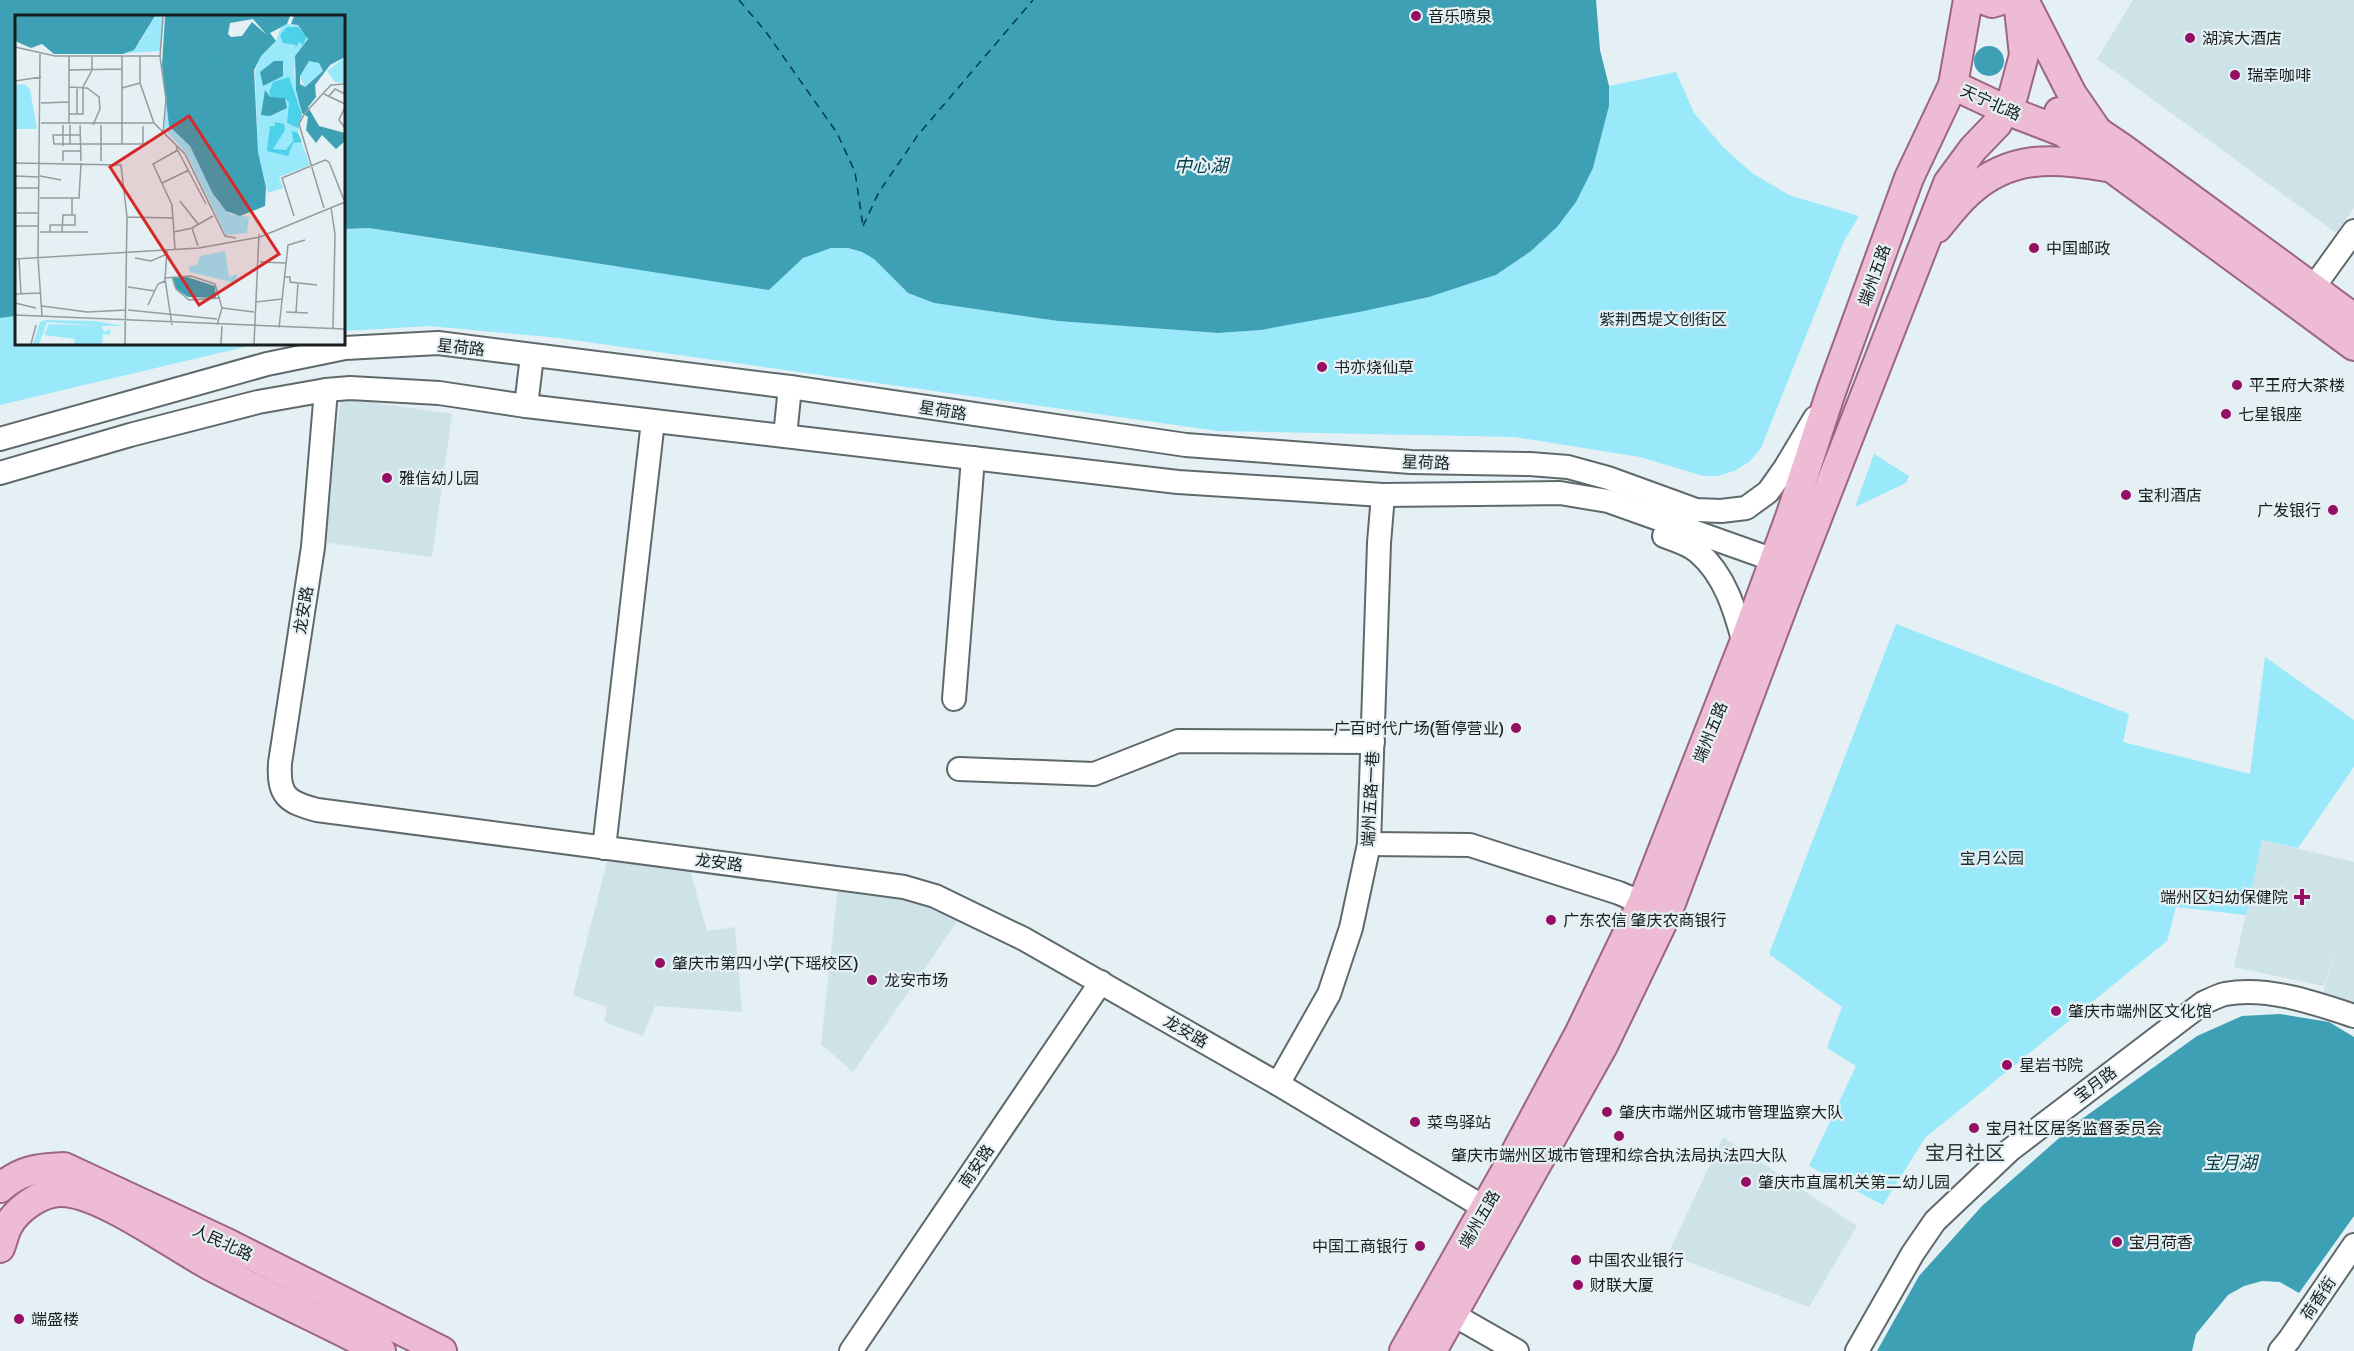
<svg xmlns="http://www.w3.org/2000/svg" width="2354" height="1351" font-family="Signika,'Noto Sans SC',sans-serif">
  <rect width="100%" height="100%" fill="#e4f0f3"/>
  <g fill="#cee3e8">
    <path d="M 2133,0 L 2354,0 L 2354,208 L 2336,233 L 2097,59 Z"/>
    <path d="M 341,398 L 452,414 L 432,557 L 321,542 Z"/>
    <path d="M 2262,840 L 2354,862 L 2354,1004 L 2323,993 L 2340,933 L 2324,986 L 2234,967 Z"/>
    <path d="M 607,861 L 690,870 L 707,931 L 735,927 L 742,1012 L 655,1006 L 643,1036 L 604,1022 L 607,1007 L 573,995 Z"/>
    <path d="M 838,888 L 916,895 L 961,916 L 853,1072 L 821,1044 Z"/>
    <path d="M 1723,1137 L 1857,1226 L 1809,1307 L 1668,1254 Z"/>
  </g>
  <g fill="#99e9fb">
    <path d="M 1676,72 L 1694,113 L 1723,147 L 1752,173 L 1789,195 L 1859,216 L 1844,241 L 1761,448 L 1749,462 L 1734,471 L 1718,476 L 1703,476 L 1640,457 L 1515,437 L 1218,431 L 559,338 L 429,326 L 344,331 L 344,229 L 369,228 L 619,267 L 790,269 L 803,258 L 817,252 L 831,248 L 848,248 L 862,252 L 874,259 L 908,293 L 934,303 L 1058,321 L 1218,333 L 1261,330 L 1429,297 L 1496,275 L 1531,251 L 1593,168 L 1609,106 L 1609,86 Z"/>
    <path d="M 16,316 L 16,344 L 257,344 L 0,405 L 0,318 Z"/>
    <path d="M 1874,454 L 1909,476 L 1906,483 L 1855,507 Z"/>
    <path d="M 1896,624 L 2129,714 L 2123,742 L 2250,774 L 2265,657 L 2354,720 L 2354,767 L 2298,848 L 2262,840 L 2246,915 L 2176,907 L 2167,941 L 1925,1138 L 1883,1205 L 1809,1166 L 1856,1066 L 1827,1048 L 1842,1007 L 1769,954 Z"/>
  </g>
  <g fill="#3da0b4">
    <path d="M 0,0 L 1596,0 L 1600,50 L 1609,86 L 1609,106 L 1593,168 L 1576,202 L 1557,227 L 1531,251 L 1496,275 L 1429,297 L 1359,312 L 1261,330 L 1218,333 L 1058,321 L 934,303 L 908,293 L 874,259 L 862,252 L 848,248 L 831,248 L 803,258 L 769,290 L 369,228 L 344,229 L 344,16 L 16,16 L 16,316 L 0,318 Z"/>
    <circle cx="1989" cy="61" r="15"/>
    <path d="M 2280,1014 L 2329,1022 L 2354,1037 L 2354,1216 L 2299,1293 L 2280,1282 L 2262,1281 L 2244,1286 L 2228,1295 L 2196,1334 L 2192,1351 L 1877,1351 L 1919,1276 L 1982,1206 L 2075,1124 L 2197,1036 L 2242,1016 Z"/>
  </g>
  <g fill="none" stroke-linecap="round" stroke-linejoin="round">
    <g stroke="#003f4a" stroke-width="1.5" stroke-dasharray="8 6" stroke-linecap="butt">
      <path d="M 739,0 L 766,32 L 837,133 L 855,172 L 863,226"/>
      <path d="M 863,226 L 879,192 L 918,135 L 1033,0"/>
    </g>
    <defs>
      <g id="minor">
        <path d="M 2313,288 L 2354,231"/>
        <path d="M 326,390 L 313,547 L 280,763 C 278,796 287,802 317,810 L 867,882 L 904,887 L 935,896 L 1024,939 L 1278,1084 L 1485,1208"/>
        <path d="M 526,406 L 532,356"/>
        <path d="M 785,436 L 790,387"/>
        <path d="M 0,439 L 267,364 L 345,348 L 438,343 L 790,387 L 1186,445 L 1411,462 L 1530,464 L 1568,467 L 1608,478 L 1696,510 L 1721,511 L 1746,508 L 1768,492 L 1785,468 L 1815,418"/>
        <path d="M 0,473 L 130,435 L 258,402 L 326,390 L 350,388 L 439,393 L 526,406 L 1178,482 L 1383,495 L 1560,493 L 1608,501 L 1788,565"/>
        <path d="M 1664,536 C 1675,540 1689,544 1698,552 C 1725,575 1735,610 1744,643"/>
        <path d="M 954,699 L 973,458"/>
        <path d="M 959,769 L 1094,774 L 1178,741 L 1373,742"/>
        <path d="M 1369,844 L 1470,845 L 1619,893 L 1642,903"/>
        <path d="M 604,848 L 653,421"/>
        <path d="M 1278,1084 L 1329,994 L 1351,928 L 1369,844 L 1379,543 L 1383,495"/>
        <path d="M 1452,1314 L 1517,1351"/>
        <path d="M 851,1351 L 1101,982"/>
        <path d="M 1857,1351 L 1913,1253 L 1935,1221 L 2010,1150 L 2203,1003 C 2210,1000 2217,996 2225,994 C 2267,986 2315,1003 2354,1016"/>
        <path d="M 2280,1351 L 2289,1340 L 2354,1245"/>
      </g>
      <g id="major">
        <path d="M 1984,0 L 1992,3 L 2002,0"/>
        <path d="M 2025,2 L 2072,94 L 2096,129"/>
        <path d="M 1953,85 L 2006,110 L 2063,132 L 2354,346"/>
        <path d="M 2059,112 L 2097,131 L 2122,148 L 2354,318"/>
        <path d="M 1937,228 C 1947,216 1957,203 1968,193 C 2010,154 2055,158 2107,167"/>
        <path d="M 0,1188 C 21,1170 37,1168 64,1167 L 229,1244 L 442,1351"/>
        <path d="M 0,1248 C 3,1241 4,1233 8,1226 C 17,1209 40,1193 59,1192 C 98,1190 173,1246 209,1265 C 266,1295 324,1322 381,1351"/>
        <path d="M 1404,1351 L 1503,1176 L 1580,1032 L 1642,903 L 1744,643 L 1790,517 L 1831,392 L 1909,178 L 1953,85 L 1968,0"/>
        <path d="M 1432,1351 L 1603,1046 L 1668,911 L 1789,590 L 1948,183 L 1973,149 L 1997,124 L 2013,96 L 2024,55 L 2018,0"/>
      </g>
    </defs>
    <use href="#minor" stroke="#5f696c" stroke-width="26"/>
    <use href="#major" stroke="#9b6681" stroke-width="32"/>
    <use href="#minor" stroke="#fff" stroke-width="22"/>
    <use href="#major" stroke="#edbbd3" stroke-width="28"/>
  </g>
  <g fill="#960f65" stroke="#e4f0f3" stroke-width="2">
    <circle cx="1416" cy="16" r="6"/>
    <circle cx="2190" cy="38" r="6"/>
    <circle cx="2235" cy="75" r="6"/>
    <circle cx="2034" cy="248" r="6"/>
    <circle cx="1322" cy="367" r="6"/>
    <circle cx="2237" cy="385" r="6"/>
    <circle cx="2226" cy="414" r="6"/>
    <circle cx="387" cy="478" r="6"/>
    <circle cx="2126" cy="495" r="6"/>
    <circle cx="2333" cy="510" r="6"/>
    <circle cx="1516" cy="728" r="6"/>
    <path d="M2299 888h6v6h6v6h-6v6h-6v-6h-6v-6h6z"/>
    <circle cx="1551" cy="920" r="6"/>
    <circle cx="660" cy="963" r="6"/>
    <circle cx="872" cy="980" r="6"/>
    <circle cx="2056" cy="1011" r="6"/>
    <circle cx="2007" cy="1065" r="6"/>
    <circle cx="1607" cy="1112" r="6"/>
    <circle cx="1415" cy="1122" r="6"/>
    <circle cx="1974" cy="1128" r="6"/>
    <circle cx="1619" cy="1136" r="6"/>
    <circle cx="1746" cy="1182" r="6"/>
    <circle cx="2117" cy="1242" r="6"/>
    <circle cx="1420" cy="1246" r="6"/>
    <circle cx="1576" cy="1260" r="6"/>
    <circle cx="1578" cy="1285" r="6"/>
    <circle cx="19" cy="1319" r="6"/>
  </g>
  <g text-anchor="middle" stroke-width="4.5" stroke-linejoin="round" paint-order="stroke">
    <g font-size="16" fill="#191e1f" stroke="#e4f0f3" text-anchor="start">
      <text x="1428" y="22">音乐喷泉</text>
      <text x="2202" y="44">湖滨大酒店</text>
      <text x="2247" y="81">瑞幸咖啡</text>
      <text x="2046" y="254">中国邮政</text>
      <text x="1334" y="373">书亦烧仙草</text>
      <text x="2249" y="391">平王府大茶楼</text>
      <text x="2238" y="420">七星银座</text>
      <text x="399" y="484">雅信幼儿园</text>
      <text x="2138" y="501">宝利酒店</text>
      <text x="2321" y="516" text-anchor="end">广发银行</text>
      <text x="1504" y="734" text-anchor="end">广百时代广场(暂停营业)</text>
      <text x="2288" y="903" text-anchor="end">端州区妇幼保健院</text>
      <text x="1563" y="926">广东农信 肇庆农商银行</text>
      <text x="672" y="969">肇庆市第四小学(下瑶校区)</text>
      <text x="884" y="986">龙安市场</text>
      <text x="2068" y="1017">肇庆市端州区文化馆</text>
      <text x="2019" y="1071">星岩书院</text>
      <text x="1619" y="1118">肇庆市端州区城市管理监察大队</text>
      <text x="1427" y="1128">菜鸟驿站</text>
      <text x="1986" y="1134">宝月社区居务监督委员会</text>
      <text x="1619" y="1161" text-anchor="middle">肇庆市端州区城市管理和综合执法局执法四大队</text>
      <text x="1758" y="1188">肇庆市直属机关第二幼儿园</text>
      <text x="2129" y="1248">宝月荷香</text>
      <text x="1408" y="1252" text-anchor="end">中国工商银行</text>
      <text x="1588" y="1266">中国农业银行</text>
      <text x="1590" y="1291">财联大厦</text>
      <text x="31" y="1325">端盛楼</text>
    </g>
    <g font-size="16" fill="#191e1f" stroke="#e4f0f3">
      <text transform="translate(1991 102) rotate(24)" y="6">天宁北路</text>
      <text transform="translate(1874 275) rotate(-70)" y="6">端州五路</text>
      <text transform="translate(461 347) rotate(6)" y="6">星荷路</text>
      <text transform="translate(943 410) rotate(9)" y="6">星荷路</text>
      <text transform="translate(1426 462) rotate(2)" y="6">星荷路</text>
      <text transform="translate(303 610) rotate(-81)" y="6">龙安路</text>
      <text transform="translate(1710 732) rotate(-68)" y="6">端州五路</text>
      <text transform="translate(1370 799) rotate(-87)" y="6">端州五路一巷</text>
      <text transform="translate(719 862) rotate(7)" y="6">龙安路</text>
      <text transform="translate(1186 1031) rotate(30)" y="6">龙安路</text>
      <text transform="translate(2095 1084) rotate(-37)" y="6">宝月路</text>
      <text transform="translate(976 1166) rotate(-56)" y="6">南安路</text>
      <text transform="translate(1479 1219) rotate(-60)" y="6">端州五路</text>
      <text transform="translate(223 1242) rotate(25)" y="6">人民北路</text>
      <text transform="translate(2318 1298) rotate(-56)" y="6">荷香街</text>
    </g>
    <g font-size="16" fill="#172d32" stroke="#e4f0f3">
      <text x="1663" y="325">紫荆西堤文创街区</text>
      <text x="1992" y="864">宝月公园</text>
    </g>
    <g font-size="18" font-style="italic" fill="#003f4a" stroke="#e4f0f3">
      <text x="1201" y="172">中心湖</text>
      <text x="2230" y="1169">宝月湖</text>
    </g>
    <g font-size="20" fill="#2f393b" stroke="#e4f0f3">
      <text x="1965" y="1160">宝月社区</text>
    </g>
  </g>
  <g transform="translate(15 15)">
    <rect width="330" height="330" fill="#e4f0f3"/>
    <path d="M 140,1 L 149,1 L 146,36 L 113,38 L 125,27 ZM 272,9 L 283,10 L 293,24 L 280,41 L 279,60 L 287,100 L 283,118 L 295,150 L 264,162 L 268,173 L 253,178 L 243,137 L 240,55 L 246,41 L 260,28 L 266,12 ZM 146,39 L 154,111 L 175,131 L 203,187 L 215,199 L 234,202 L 232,218 L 211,220 L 171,138 L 149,113 L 151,86 ZM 330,42 L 330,68 L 320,67 L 312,56 ZM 294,46 L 304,48 L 308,56 L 289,72 L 285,61 L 286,52 ZM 9,69 L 15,74 L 22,114 L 2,114 L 0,118 L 0,70 ZM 210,236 L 214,262 L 222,259 L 221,268 L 175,257 L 174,251 L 182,250 L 185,241 ZM 31,305 L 80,306 L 108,311 L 86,311 L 89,317 L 96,314 L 95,320 L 88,319 L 87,329 L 59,329 L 60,324 L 29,320 L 34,309 L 85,311 L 32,307 L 24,329 L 18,329 L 25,307 Z" fill="#99e9fb"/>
    <path d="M 272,12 L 283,12 L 292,21 L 288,30 L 284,27 L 280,34 L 281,30 L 268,28 L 265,20 ZM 274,62 L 287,100 L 283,113 L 272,108 L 274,88 L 270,83 L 255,82 L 254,77 L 258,67 ZM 260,107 L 269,109 L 270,115 L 258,134 L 271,135 L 278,126 L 277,116 L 283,118 L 287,127 L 278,128 L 273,141 L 252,136 L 255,111 L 260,111 Z" fill="#4cd1ea"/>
    <path d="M 0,1 L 140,1 L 119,35 L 108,39 L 39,39 L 27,29 L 16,33 L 0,26 ZM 150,1 L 275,1 L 272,9 L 255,18 L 261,26 L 246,41 L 239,55 L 243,137 L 251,172 L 250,191 L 225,201 L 211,196 L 198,179 L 175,131 L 154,111 L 147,50 ZM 238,4 L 252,20 L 237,7 L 227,21 L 216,22 L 213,19 L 215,8 ZM 279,1 L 330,1 L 330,42 L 315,50 L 300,70 L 301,82 L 293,92 L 304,111 L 330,118 L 330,126 L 321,134 L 307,120 L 301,128 L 291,115 L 293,102 L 287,98 L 281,75 L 280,41 L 293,24 L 283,10 L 276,9 ZM 294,46 L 304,48 L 308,56 L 290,72 L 285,69 L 285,61 ZM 259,46 L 268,46 L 268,61 L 248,71 L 245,57 ZM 250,75 L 255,82 L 270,83 L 272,93 L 255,101 L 246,100 ZM 172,262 L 200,271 L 201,283 L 173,282 L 161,274 L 158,263 Z" fill="#3da0b4" fill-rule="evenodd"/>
    <path fill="none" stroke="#3da0b4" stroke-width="3" d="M 200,1 L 194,43 L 213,125 L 230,156 L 240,163 L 247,162M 203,1 L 197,25 L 198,43 L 210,106M 194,160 L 210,113M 195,160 L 246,162"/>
    <path fill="none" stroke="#939c9e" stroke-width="1.5" d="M 148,1 L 145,42 L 151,84 L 148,118M 0,32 L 40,41 L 145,41M 54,41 L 54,109M 125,41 L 125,68 L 139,108 L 170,139 L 210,221 L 221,223M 54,55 L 107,54M 0,66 L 26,62M 54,72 L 72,73 L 84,82 L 85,94 L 78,110M 62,72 L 62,99M 107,73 L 125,68M 309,79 L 330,89M 314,81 L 320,74 L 330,79M 26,88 L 54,87M 330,92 L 324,105 L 330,113M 54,99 L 68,99 L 68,72 L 77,55 L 77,42M 26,108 L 138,108M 48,110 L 48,131M 55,110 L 55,129M 65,110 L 66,146M 65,120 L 38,120 L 39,129 L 128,129 L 128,111M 107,129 L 107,41M 161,132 L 191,189M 48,146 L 48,136 L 65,136M 86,146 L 86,110M 0,148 L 106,150 L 112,202 L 110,329M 0,161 L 23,162M 25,161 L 46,165M 147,168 L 174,155M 0,173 L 23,173M 25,183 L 64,183 L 66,148M 165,186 L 183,209M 309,193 L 284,109 L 290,98 L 316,70 L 330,69M 316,193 L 320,219 L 318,313M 2,198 L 23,198M 279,201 L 267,163 L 310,145 L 314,147 L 329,185M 112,202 L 158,203M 0,211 L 23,211M 177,213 L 183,231M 25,217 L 73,217M 35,217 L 35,210 L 60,210 L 60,200 L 57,200M 47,217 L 48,200 L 57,200 L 57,183M 159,217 L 177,213 L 198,201M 160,234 L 157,190 L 138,149 L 163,135M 152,236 L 150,264 L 157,310M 23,243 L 27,301M 23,243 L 25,39M 120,243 L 136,246 L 152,239M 0,244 L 184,233 L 245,222 L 330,187M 4,244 L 6,279M 245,247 L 271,248M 157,262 L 161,274 L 174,285 L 205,283M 270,262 L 275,262 L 275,267 L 302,270M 149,263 L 176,261 L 200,269 L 207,293 L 202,310M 113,272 L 140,276M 0,279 L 25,278M 241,287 L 267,284M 0,288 L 21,293M 133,290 L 143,269 L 150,266M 27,291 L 72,297 L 111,295M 207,293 L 239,297M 113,295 L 202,304M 271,297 L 293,298M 281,297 L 283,268M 0,300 L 330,314M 264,313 L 273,230 L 290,225M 16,329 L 21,310M 206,329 L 207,311M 239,329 L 244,219"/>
    <path fill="#d62828" fill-opacity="0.15" stroke="#d62828" stroke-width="3" d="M 174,101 L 264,239 L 184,290 L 95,152 Z"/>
    <rect width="330" height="330" fill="none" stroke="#191e1f" stroke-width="3"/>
  </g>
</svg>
